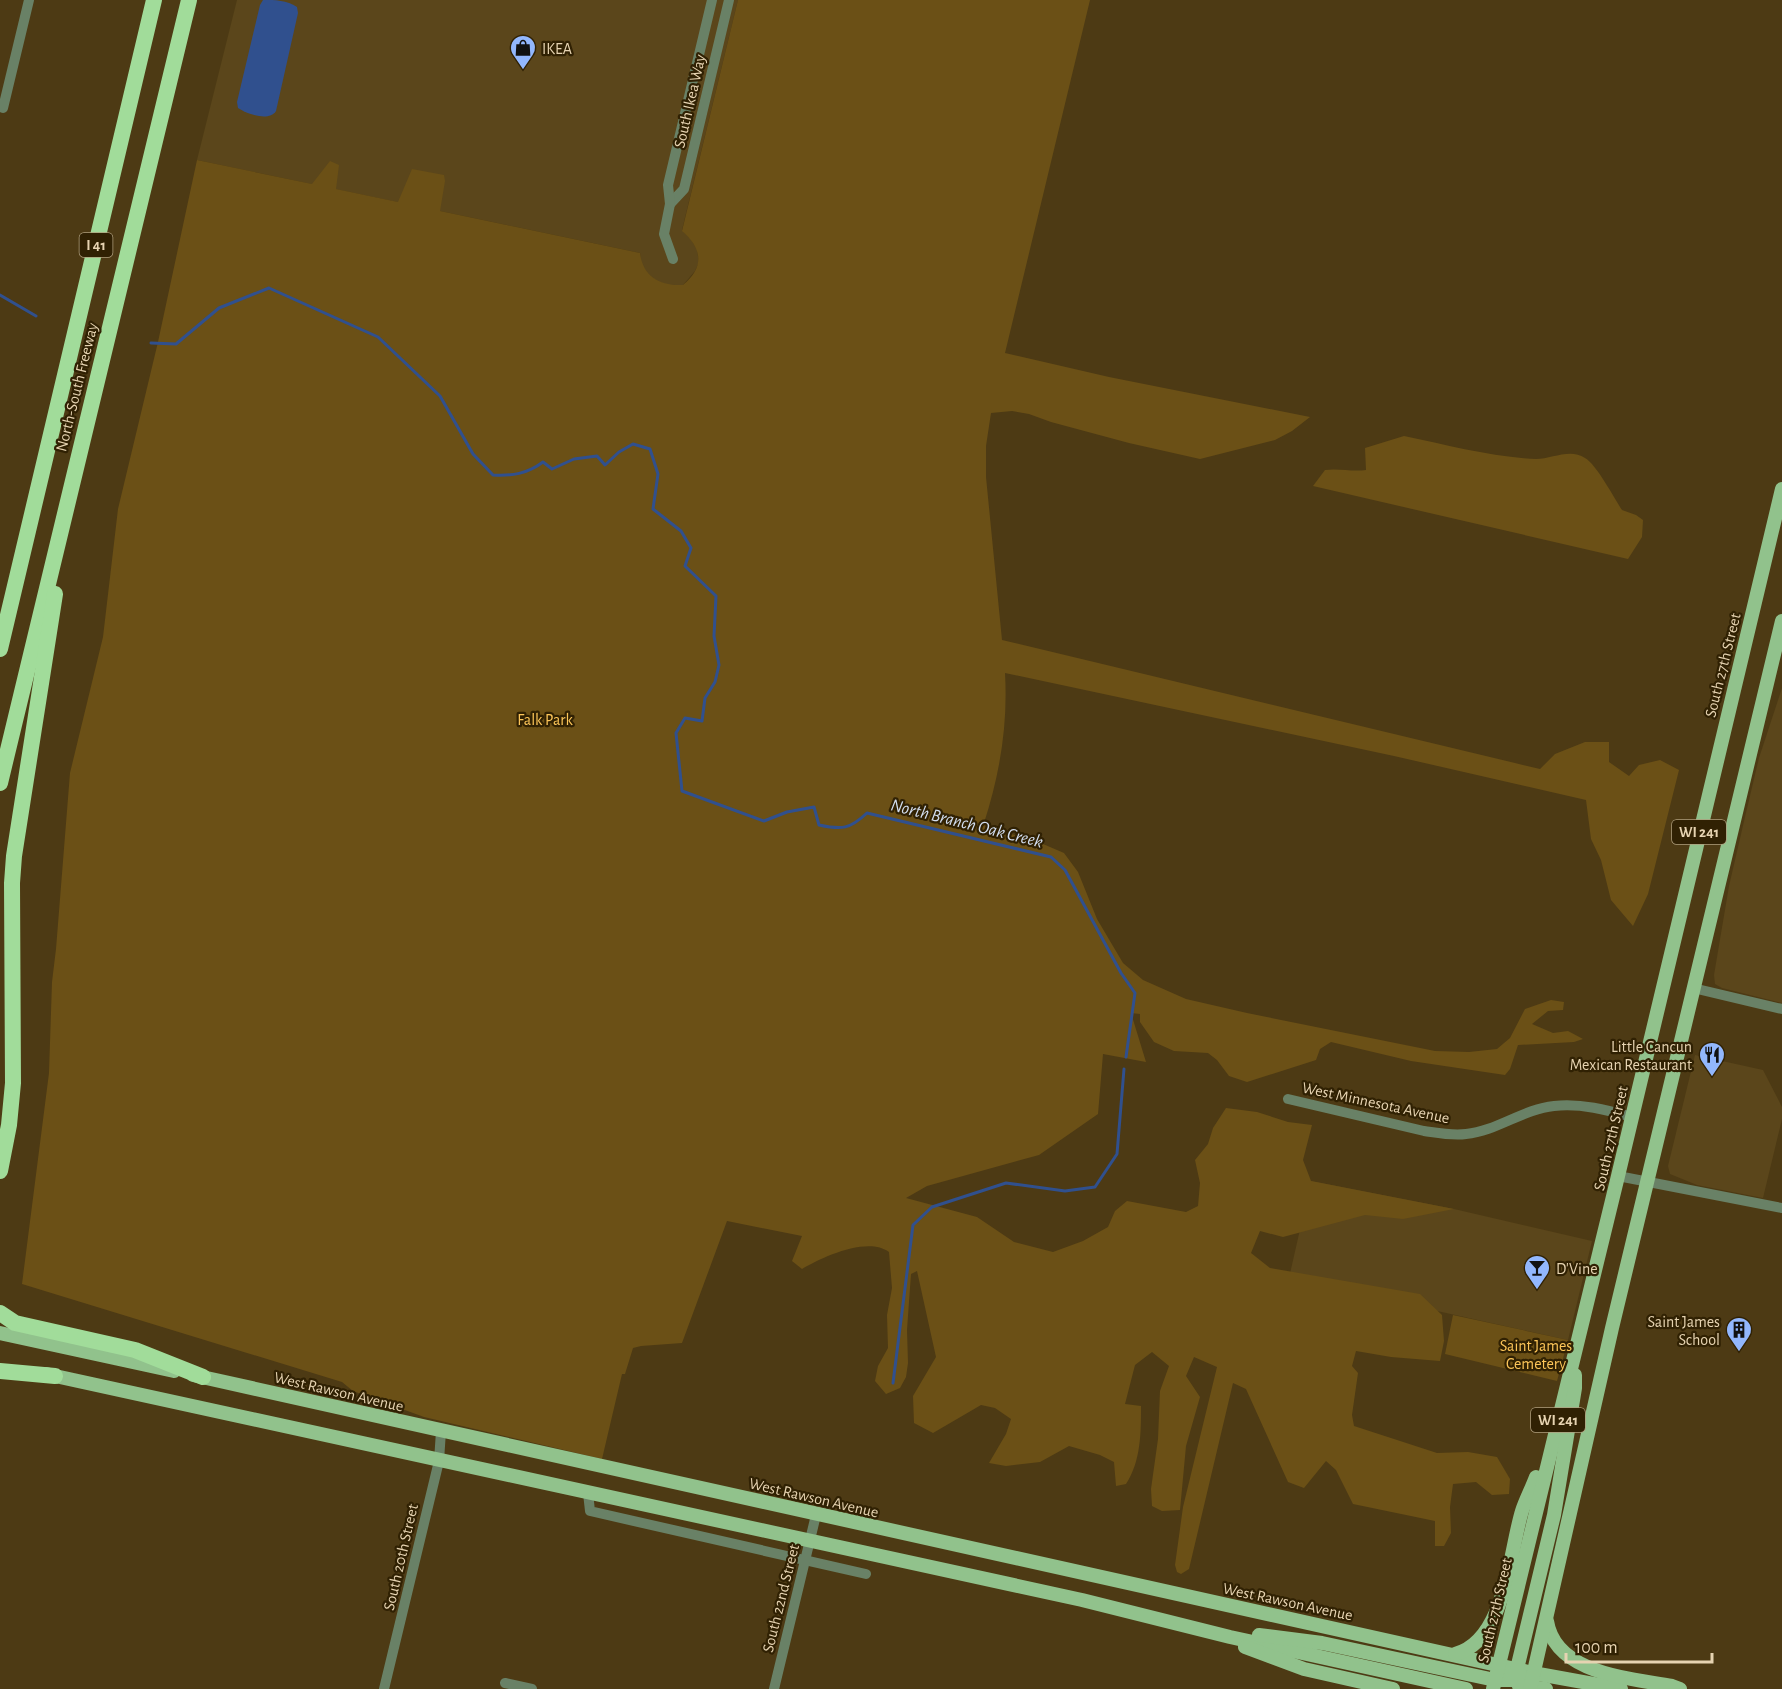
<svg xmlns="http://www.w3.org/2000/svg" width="1782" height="1689" font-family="'Alegreya Sans',sans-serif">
  <rect width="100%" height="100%" fill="#4d3a14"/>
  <g fill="#5b461b">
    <path d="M 237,0 L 738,0 L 682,230 L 690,238 L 697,249 L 699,262 L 695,271 L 683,285 L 671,286 L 656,281 L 647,273 L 641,264 L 640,253 L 197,160 Z"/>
    <path d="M 1782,688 L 1782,1003 L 1722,988 L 1715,984 L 1714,975 L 1729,886 L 1745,817 L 1759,758 Z"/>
    <path d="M 1695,1055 L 1763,1070 L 1782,1107 L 1782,1119 L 1763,1198 L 1697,1185 L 1670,1174 L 1668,1166 Z"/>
    <path d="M 1311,1181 L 1454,1209 L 1592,1241 L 1568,1340 L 1289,1278 Z"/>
  </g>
  <g fill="#6b5016">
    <path d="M 738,0 L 1090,0 L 1005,353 L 1109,377 L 1310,417 L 1292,431 L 1275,440 L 1200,459 L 1129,443 L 1051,422 L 1029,414 L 1012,411 L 991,413 L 986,446 L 986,477 L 1002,640 L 1540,769 L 1555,754 L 1585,742 L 1609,742 L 1609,762 L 1629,776 L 1639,765 L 1660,760 L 1679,770 L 1648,894 L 1633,926 L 1611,900 L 1601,860 L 1591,839 L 1586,800 L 1394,756 L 1005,673 C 1008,725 1000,773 984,823 L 996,830 L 1036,841 L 1064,853 L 1078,872 L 1097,919 L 1123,963 L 1143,980 L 1186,999 L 1247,1013 L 1435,1051 L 1469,1052 L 1497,1049 L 1510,1038 L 1525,1009 L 1551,1000 L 1564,1002 L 1563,1010 L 1548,1011 L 1532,1024 L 1553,1033 L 1568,1031 L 1583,1039 L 1574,1042 L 1518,1045 L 1510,1069 L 1505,1075 L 1411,1061 L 1331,1042 L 1320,1049 L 1316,1060 L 1247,1082 L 1229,1076 L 1217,1060 L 1208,1053 L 1174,1051 L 1154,1042 L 1140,1022 L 1140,1014 L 1131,1013 L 1146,1062 L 1103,1054 L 1098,1114 L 1039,1155 L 927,1186 L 906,1198 L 977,1217 L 1014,1242 L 1053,1252 L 1083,1241 L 1108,1227 L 1115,1211 L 1127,1201 L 1186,1212 L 1198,1206 L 1200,1183 L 1195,1160 L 1208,1144 L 1213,1128 L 1226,1108 L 1257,1112 L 1288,1122 L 1312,1125 L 1303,1160 L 1311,1181 L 1454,1209 L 1403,1219 L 1365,1215 L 1283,1237 L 1260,1231 L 1251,1253 L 1270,1268 L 1420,1294 L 1442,1315 L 1444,1341 L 1440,1361 L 1391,1357 L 1356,1351 L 1352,1366 L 1358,1373 L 1352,1415 L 1354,1426 L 1437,1453 L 1468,1452 L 1497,1457 L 1510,1479 L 1509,1494 L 1492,1495 L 1476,1482 L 1453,1484 L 1450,1507 L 1451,1533 L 1444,1546 L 1435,1546 L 1435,1521 L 1353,1504 L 1336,1470 L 1326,1461 L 1304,1488 L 1288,1482 L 1246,1389 L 1233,1383 L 1189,1569 L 1181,1574 L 1177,1572 L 1175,1565 L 1183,1507 L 1217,1367 L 1194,1357 L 1186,1376 L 1200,1397 L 1186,1446 L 1180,1510 L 1162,1511 L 1152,1506 L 1151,1489 L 1158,1439 L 1160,1391 L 1169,1366 L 1152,1352 L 1135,1365 L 1125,1404 L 1141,1406 C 1141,1433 1141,1461 1126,1484 L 1116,1486 L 1114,1462 L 1100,1455 L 1069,1446 L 1040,1462 L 1006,1466 L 989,1463 L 1006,1434 L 1011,1419 L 995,1408 L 981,1405 L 933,1433 L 914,1423 L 913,1396 L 936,1357 L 917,1271 L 911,1274 L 907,1330 L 908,1363 L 906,1377 L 900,1388 L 886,1394 L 875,1381 L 878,1366 L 888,1348 L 887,1315 L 892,1288 L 889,1252 C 868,1236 822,1257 802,1269 L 792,1261 L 802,1236 L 727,1221 L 682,1343 L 641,1346 L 633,1348 L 625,1374 L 622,1374 L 602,1459 L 424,1417 L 353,1391 L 342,1382 L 22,1284 L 49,1073 L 52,982 L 56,949 L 70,773 L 103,637 L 118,509 L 158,342 L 197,160 L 312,184 L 330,161 L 339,165 L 336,189 L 398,202 L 412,169 L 444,175 L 445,181 L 440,211 L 640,253 C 643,277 660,286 683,285 C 705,267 702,248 682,231 Z"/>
    <path d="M 1404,436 C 1448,445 1491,457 1536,459 C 1552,459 1570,448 1585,458 C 1597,465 1614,498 1622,510 L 1636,515 L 1643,520 L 1642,537 L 1628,559 L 1313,486 L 1325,470 C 1339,468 1352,472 1366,470 L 1365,448 Z"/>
    <path d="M 1453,1315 L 1568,1340 L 1557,1381 L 1445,1354 Z"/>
  </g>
  <path fill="#30508e" d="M 263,0 C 275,0 287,0 297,7 L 298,13 L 276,111 C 269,122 247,114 238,108 L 237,102 L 260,5 Z"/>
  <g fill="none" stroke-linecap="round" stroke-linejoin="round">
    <g stroke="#30508e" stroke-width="3">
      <path d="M 0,295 L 36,316"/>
      <path d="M 151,343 L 176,344 L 219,308 L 269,288 L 378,337 L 440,396 L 473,454 L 493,475 C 512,476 527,474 543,462 L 552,469 L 574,459 L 597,456 L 605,465 L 619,452 L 633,444 L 650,449 L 658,474 L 653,509 L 681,531 L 691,548 L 685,566 L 716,596 L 714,636 L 719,665 L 715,682 L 705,698 L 702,721 L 685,718 L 676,733 L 682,791 L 764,821 L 787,812 L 814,807 L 819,825 C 842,830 850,829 867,813 L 1051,857 L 1065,870 L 1121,973 L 1135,993 L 1126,1057"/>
      <path d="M 893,1383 L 913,1225 L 932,1207 L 1006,1183 L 1065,1191 L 1095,1187 L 1117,1154 L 1124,1069"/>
    </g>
    <g stroke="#698166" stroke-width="10">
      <path d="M 3,108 L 29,0"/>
      <path d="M 670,204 L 684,189 L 729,0"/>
      <path d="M 673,259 L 664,234 L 670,204 L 668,185 L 712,0"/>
      <path d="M 1693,988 L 1782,1009"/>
      <path d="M 1288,1099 L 1424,1131 C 1438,1133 1452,1136 1466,1134 C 1497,1131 1523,1109 1554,1106 C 1581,1103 1607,1110 1632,1117"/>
      <path d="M 1618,1176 L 1782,1208"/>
      <path d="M 588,1493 L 590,1511 L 866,1574"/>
      <path d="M 505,1683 L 532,1689"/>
      <path d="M 384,1689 L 439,1461 L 441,1431"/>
      <path d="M 774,1689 L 816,1515"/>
    </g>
    <g stroke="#91c28c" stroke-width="14">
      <path d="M 0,1333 L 174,1371"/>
      <path d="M 46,1374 L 1082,1600 L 1230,1637 L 1466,1689"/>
      <path d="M 193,1375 L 1533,1673 L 1621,1689"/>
      <path d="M 1547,1621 C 1555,1674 1630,1678 1672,1686 L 1680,1689"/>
      <path d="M 1259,1635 L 1322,1643 L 1495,1680 L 1517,1680 L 1523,1677"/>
      <path d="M 1245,1647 L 1304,1669 L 1393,1689"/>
      <path d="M 1455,1654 C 1506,1641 1509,1553 1522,1511 C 1526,1499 1532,1488 1536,1477"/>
      <path d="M 1521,1686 L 1546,1689"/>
      <path d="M 1493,1689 L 1618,1176 L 1782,489"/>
      <path d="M 1520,1689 L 1517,1680 L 1517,1669 L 1554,1515 L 1575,1388 L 1575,1375"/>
      <path d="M 1530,1689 L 1612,1328 L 1782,621"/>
    </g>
    <g stroke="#a1dc9a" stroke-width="16">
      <path d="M 0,649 L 154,0"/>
      <path d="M 0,783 L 189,0"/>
      <path d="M 0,1171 L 9,1125 L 13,1083 L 12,883 L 14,856 L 55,594"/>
      <path d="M 0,1313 L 15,1323 L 135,1350 L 203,1377"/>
      <path d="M 0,1371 L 55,1376"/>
    </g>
  </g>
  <defs>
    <symbol id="shop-pin" viewBox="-11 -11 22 30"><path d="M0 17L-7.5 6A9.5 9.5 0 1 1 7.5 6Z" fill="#92b7fd" stroke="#302103"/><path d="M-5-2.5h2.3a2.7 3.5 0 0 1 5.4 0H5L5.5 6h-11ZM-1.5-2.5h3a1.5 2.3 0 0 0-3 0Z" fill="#111"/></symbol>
    <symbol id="restaurant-pin" viewBox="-11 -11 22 30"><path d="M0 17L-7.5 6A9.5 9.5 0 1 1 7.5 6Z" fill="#92b7fd" stroke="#302103"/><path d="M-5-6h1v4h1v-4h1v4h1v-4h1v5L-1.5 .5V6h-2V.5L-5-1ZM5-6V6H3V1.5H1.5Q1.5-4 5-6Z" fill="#111"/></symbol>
    <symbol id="bar-pin" viewBox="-11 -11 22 30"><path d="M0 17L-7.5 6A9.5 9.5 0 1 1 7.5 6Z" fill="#92b7fd" stroke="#302103"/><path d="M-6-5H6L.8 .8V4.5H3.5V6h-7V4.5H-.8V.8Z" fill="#111"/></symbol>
    <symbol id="building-pin" viewBox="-11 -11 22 30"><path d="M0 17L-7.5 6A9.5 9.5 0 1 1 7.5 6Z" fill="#92b7fd" stroke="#302103"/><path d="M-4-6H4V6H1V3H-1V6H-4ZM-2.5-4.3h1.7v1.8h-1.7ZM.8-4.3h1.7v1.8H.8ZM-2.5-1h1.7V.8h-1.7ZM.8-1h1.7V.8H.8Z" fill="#111"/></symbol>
  </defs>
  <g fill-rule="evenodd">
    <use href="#shop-pin" x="508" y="33" width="30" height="40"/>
    <use href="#restaurant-pin" x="1697" y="1040" width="30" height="40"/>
    <use href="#bar-pin" x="1522" y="1253" width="30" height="40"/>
    <use href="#building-pin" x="1724" y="1315" width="30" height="40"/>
  </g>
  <g text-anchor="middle" stroke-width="4.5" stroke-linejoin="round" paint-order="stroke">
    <g fill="#302103" stroke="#af9e7d" stroke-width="1.5">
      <rect x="79.5" y="233" width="33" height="24" rx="4.5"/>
      <rect x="1672" y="820" width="54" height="24" rx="4.5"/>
      <rect x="1531" y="1408" width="54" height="24" rx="4.5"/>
    </g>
    <g font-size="15" font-weight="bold" fill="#e6d3b1">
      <text x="96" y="250">I 41</text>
      <text x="1699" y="837">WI 241</text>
      <text x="1558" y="1425">WI 241</text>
    </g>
    <g font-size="16" fill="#e6d3b1" stroke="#302103" text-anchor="start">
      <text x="542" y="54">IKEA</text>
      <text x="1692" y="1052" text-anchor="end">Little Cancun<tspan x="1692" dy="18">Mexican Restaurant</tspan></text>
      <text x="1556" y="1274">D'Vine</text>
      <text x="1720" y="1327" text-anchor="end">Saint James<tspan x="1720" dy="18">School</tspan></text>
    </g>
    <g font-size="16" fill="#e6d3b1" stroke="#302103">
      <text transform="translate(689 101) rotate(-77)" y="6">South Ikea Way</text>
      <text transform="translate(76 387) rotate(-76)" y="6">North-South Freeway</text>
      <text transform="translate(1722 665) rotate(-76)" y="6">South 27th Street</text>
      <text transform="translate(1376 1102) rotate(12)" y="6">West Minnesota Avenue</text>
      <text transform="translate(1610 1138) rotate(-77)" y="6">South 27th Street</text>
      <text transform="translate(339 1391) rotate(13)" y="6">West Rawson Avenue</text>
      <text transform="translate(814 1497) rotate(13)" y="6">West Rawson Avenue</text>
      <text transform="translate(400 1557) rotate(-77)" y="6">South 20th Street</text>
      <text transform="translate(780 1598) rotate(-76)" y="6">South 22nd Street</text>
      <text transform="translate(1288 1601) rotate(12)" y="6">West Rawson Avenue</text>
      <text transform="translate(1494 1610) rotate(-77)" y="6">South 27th Street</text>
    </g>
    <g font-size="16" fill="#fdc659" stroke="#302103">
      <text x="545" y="725">Falk Park</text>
      <text x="1536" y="1351">Saint James<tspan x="1536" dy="18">Cemetery</tspan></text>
    </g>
    <g font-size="18" font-style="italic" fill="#d2ddef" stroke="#302103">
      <text transform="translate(967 823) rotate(14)" y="6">North Branch Oak Creek</text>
    </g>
  </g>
  <path d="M1566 1653v9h146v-9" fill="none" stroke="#e6d3b1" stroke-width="3"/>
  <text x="1575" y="1653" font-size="18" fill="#e6d3b1" stroke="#302103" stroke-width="4.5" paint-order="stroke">100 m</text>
</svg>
